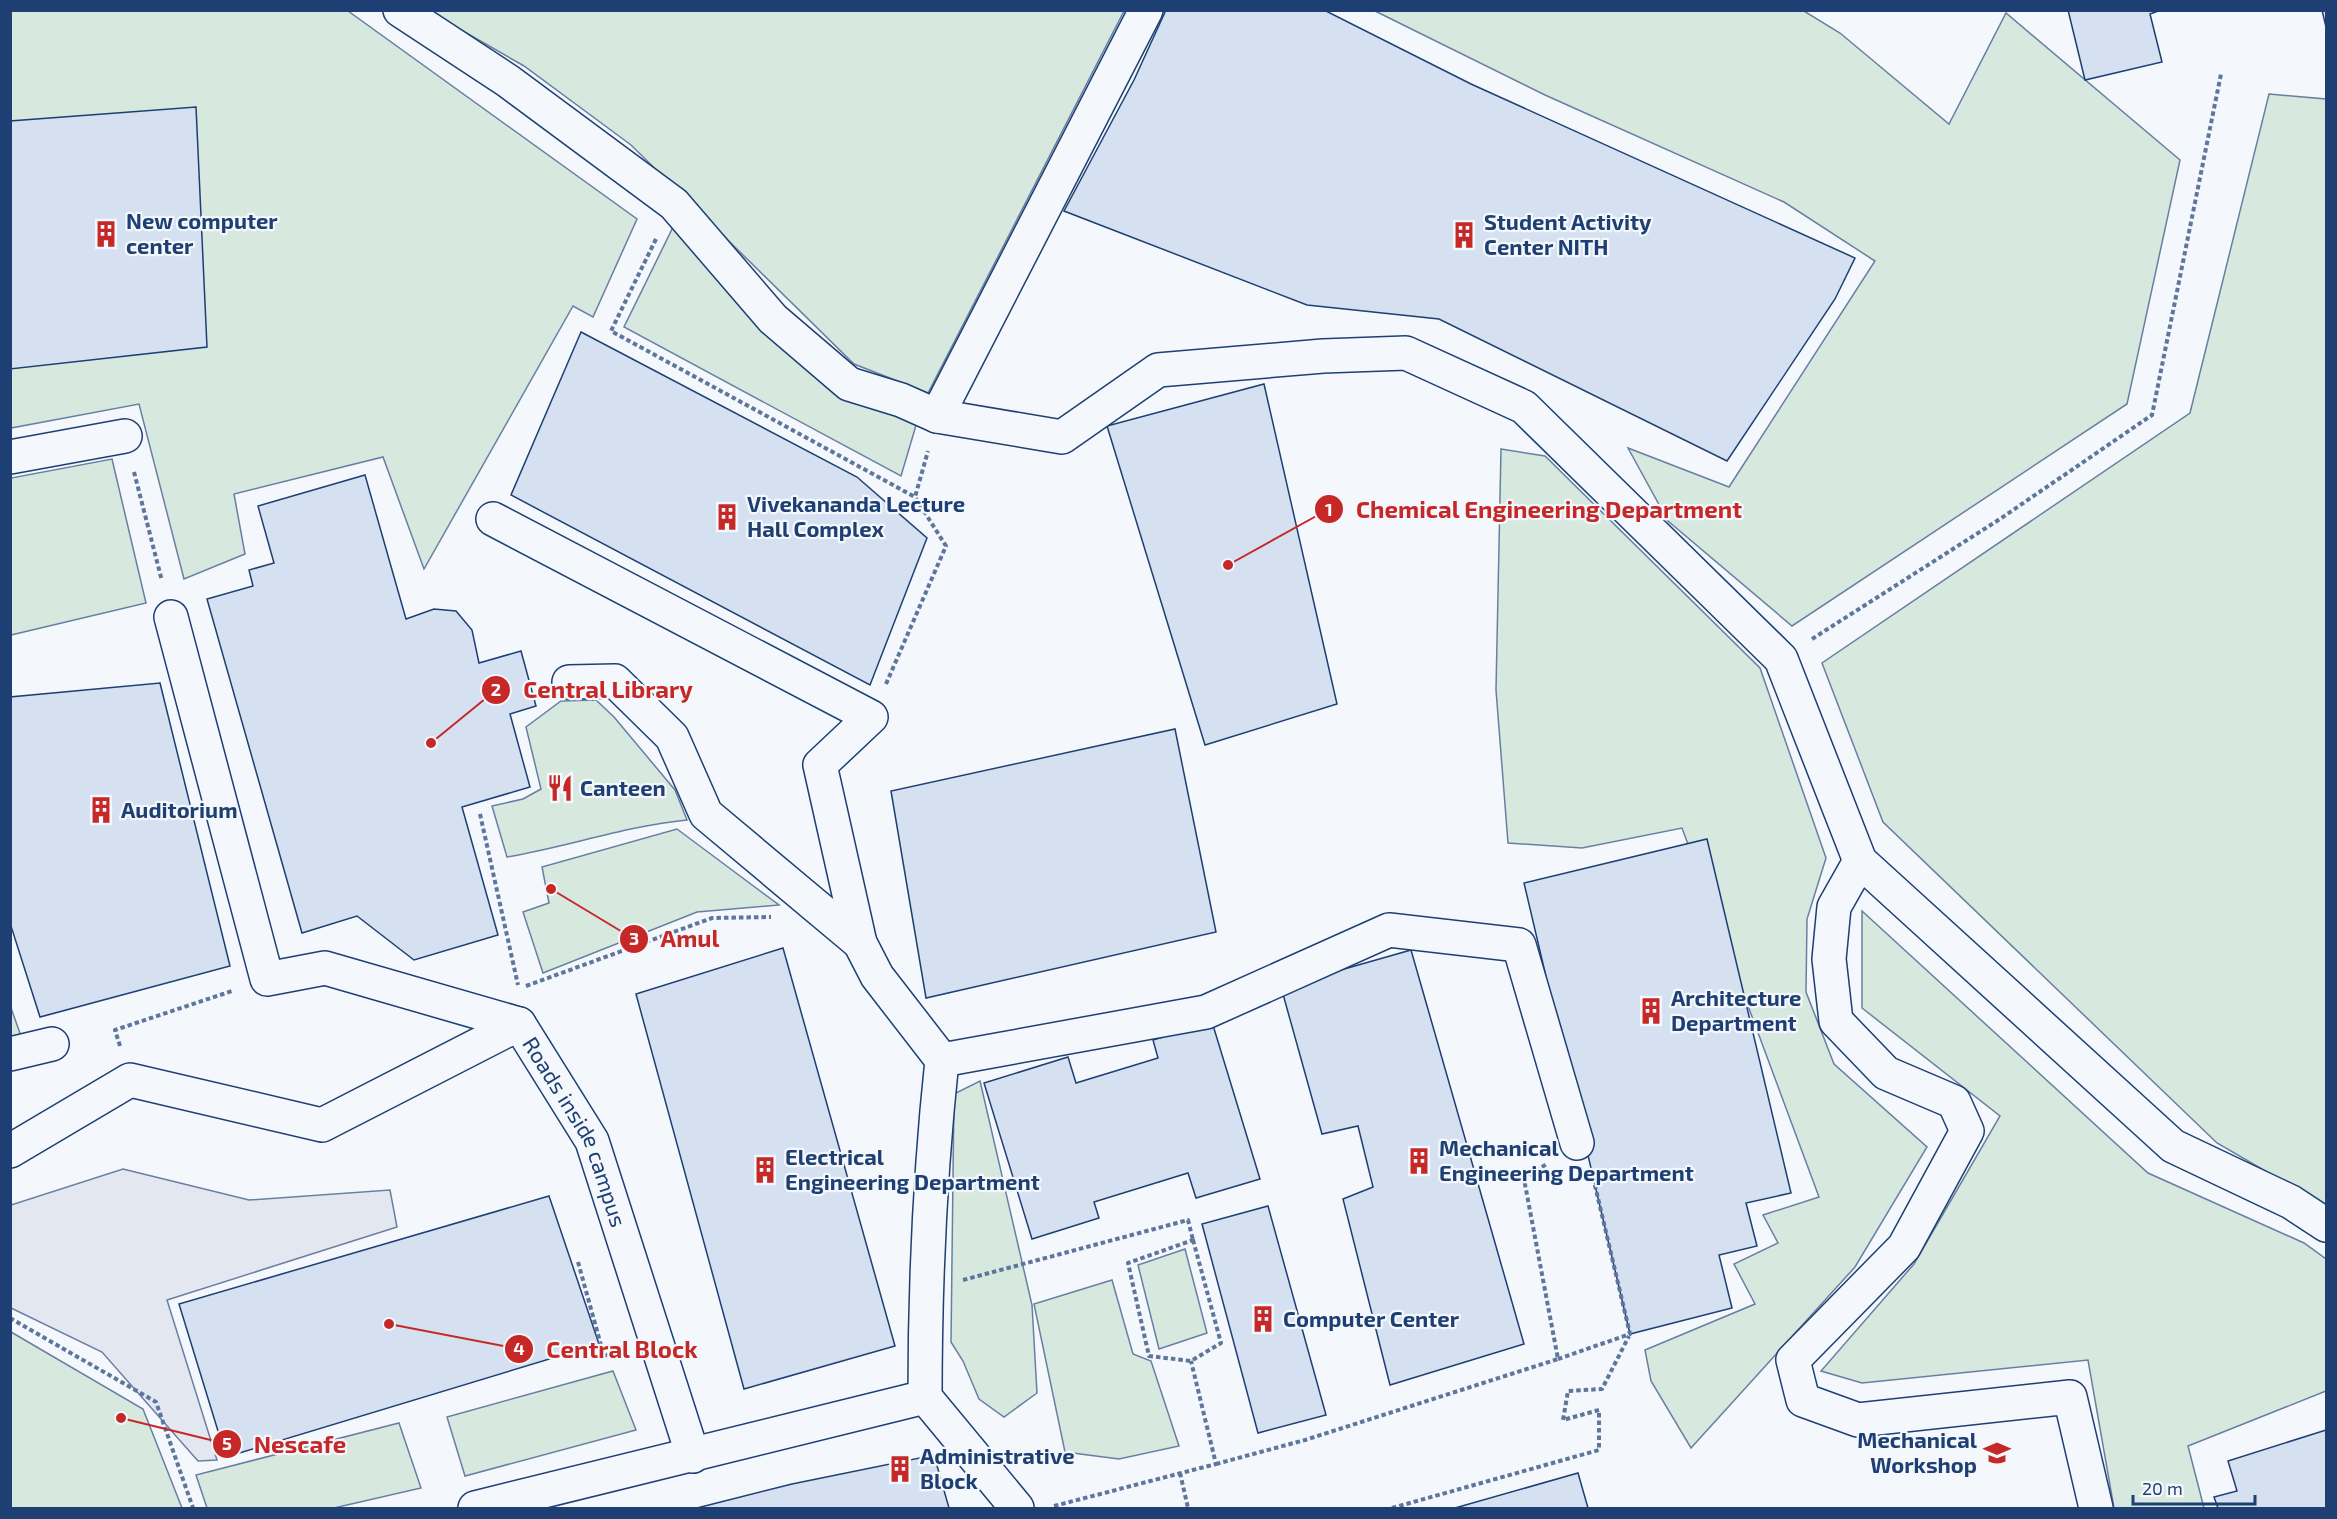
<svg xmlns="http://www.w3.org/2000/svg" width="2337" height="1519" font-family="'Exo 2',sans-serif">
  <rect width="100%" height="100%" fill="#f4f7fb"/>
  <g fill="#d7e8df" stroke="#687fa3" stroke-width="1.5">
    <path d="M 11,11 L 348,11 L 637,219 L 593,317 L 573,306 L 424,569 L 383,457 L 234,494 L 245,554 L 184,579 L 139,404 L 11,428 Z"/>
    <path d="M 428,11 L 1124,11 L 928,393 L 854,364 L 631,145 L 524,66 Z"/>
    <path d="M 1375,11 L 1804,11 L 1840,33 L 1949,124 L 2006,13 L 2180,160 L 2127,404 L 1792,626 L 1668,521 L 1628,448 L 1729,487 L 1875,261 L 1784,202 L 1545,95 Z"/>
    <path d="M 2269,94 L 2326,99 L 2326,1206 L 2217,1143 L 1883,822 L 1822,663 L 2190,413 Z"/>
    <path d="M 677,219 L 917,422 L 901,476 L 624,327 Z"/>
    <path d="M 1501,449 L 1545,456 L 1760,668 L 1826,858 L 1807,919 L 1806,992 L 1834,1064 L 1927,1147 L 1855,1267 L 1691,1448 L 1651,1381 L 1645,1350 L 1755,1304 L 1734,1264 L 1778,1243 L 1763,1215 L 1819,1197 L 1682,828 L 1582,848 L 1508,843 L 1496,690 Z"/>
    <path d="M 112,459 L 146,603 L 11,635 L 11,478 Z"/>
    <path d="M 596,700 L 614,717 L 675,790 L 687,820 C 626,826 567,847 507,857 L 492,806 L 523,799 L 541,789 L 526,727 L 561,701 Z"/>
    <path d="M 677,829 L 779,905 L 697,912 L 543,973 L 523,912 L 549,903 L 542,867 Z"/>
    <path d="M 1862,911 L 2148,1173 L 2304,1243 L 2326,1259 L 2326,1391 L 2188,1446 L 2204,1508 L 2114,1508 L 2088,1360 L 1862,1383 L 1821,1371 L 1914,1264 L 2000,1116 L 1862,1008 Z"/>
    <path d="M 11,1008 L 21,1036 L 11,1037 Z"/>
    <path d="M 980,1081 L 1032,1305 L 1037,1393 L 1004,1417 L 979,1399 L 963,1361 L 951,1342 L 954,1094 Z"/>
    <path d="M 1185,1249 L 1207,1333 L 1159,1349 L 1138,1265 Z"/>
    <path d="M 1112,1280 L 1133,1354 L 1151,1361 L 1179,1446 L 1119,1459 L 1065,1452 L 1034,1304 Z"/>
    <path d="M 11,1332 L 143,1409 L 182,1508 L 11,1508 Z"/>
    <path d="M 613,1371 L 636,1430 L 465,1476 L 447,1417 Z"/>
    <path d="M 399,1423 L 421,1488 L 334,1508 L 207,1508 L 196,1475 Z"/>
  </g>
  <path fill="#e3e8f0" stroke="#687fa3" stroke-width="1.5" d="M 123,1169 L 249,1200 L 390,1190 L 397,1227 L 167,1300 L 217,1460 L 198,1461 L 102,1352 L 11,1308 L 11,1205 Z"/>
  <g fill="#d5e0f0" stroke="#1d3f73" stroke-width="1.5">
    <path d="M 1166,10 L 1324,10 L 1471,84 L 1855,258 L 1835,299 L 1727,461 L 1439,319 L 1307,305 L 1064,211 L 1134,80 Z"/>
    <path d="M 2068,10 L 2161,10 L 2150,14 L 2162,62 L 2085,80 Z"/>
    <path d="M 2322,10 L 2326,10 L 2326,27 Z"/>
    <path d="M 196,107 L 207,347 L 10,369 L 10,121 Z"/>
    <path d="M 581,332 L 857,477 L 927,538 L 870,685 L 511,495 Z"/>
    <path d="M 1264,384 L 1337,704 L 1205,745 L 1107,426 Z"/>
    <path d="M 365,475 L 406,619 L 434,609 L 456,611 L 472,630 L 479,663 L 521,651 L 536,706 L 510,714 L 530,787 L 462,807 L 498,935 L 414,960 L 357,916 L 302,933 L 207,599 L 253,586 L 249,570 L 274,563 L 258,506 Z"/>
    <path d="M 160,683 L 230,966 L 40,1017 L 10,923 L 10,697 Z"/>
    <path d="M 1175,729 L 1216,932 L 926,998 L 891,791 Z"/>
    <path d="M 1707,839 L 1791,1193 L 1746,1203 L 1757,1246 L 1719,1255 L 1732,1308 L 1630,1334 L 1524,883 Z"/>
    <path d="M 783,948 L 895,1346 L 744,1389 L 636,994 Z"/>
    <path d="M 1411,950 L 1524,1344 L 1390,1385 L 1343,1199 L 1373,1187 L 1358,1126 L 1322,1134 L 1281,987 Z"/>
    <path d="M 1212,1022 L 1260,1179 L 1196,1198 L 1188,1173 L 1094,1202 L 1099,1218 L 1032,1239 L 984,1083 L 1068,1057 L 1076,1083 L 1158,1058 L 1153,1040 Z"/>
    <path d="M 549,1196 L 599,1344 L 226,1457 L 179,1304 Z"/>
    <path d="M 1268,1206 L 1326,1415 L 1258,1433 L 1202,1224 Z"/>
    <path d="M 2326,1430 L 2326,1508 L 2218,1508 L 2214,1497 L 2237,1491 L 2228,1461 Z"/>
    <path d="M 934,1455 L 949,1508 L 697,1508 L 792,1484 Z"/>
    <path d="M 1578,1473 L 1588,1508 L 1455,1508 Z"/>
  </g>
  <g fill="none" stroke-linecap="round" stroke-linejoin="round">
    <defs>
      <g id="minor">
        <path d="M 400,10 L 508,81 L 674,204 L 773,319 L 849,384 L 901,400 L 937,416 L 1062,437 L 1158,370 L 1323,356 L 1406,353 L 1524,407 L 1781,659 L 1860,861 L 2173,1146 L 2291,1202 L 2326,1225"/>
        <path d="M 937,416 L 1146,10"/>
        <path d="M 10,457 L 125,436"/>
        <path d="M 493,519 L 871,717 L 820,765 L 860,943 L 877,976 L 942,1060 C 930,1172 925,1284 925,1397"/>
        <path id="s1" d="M 171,617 L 267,979 L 325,968 L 519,1024 L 592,1141 L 693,1456"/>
        <path d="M 569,682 L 615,681 L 672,737 L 706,814 L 860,943"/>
        <path d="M 1860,861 L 1834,907 L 1829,959 L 1836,1021 L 1886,1073 L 1954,1102 L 1967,1131 L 1904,1247 L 1793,1360 L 1803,1400 L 1858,1420 L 2070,1397 L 2096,1508"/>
        <path d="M 10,1054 L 52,1044"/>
        <path d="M 942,1060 L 1206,1012 L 1389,930 L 1519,945 L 1577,1143"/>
        <path d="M 10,1151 L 130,1080 L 322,1125 L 519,1024"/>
        <path d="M 475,1508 L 925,1397 L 1017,1508"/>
      </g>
    </defs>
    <use href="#minor" stroke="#1d3f73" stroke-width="36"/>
    <g stroke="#5e769c" stroke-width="4" stroke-dasharray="4.5 3" stroke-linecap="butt">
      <path d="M 656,239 L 611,331 L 915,497"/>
      <path d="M 134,472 L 162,581"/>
      <path d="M 1812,639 L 2000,519 L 2152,415 L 2221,74"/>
      <path d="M 886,684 L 946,546 L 915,497 L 928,451"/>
      <path d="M 480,814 L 518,985"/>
      <path d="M 526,986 L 712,918 L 771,917"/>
      <path d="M 120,1046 L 115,1030 L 232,991"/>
      <path d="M 1193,1240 L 1221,1343 L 1191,1361 L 1149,1356 L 1128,1263 Z"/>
      <path d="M 578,1262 L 604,1356 L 620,1349"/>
      <path d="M 963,1280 L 1188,1220 L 1193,1240"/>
      <path d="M 10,1318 L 156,1402 L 193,1508"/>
      <path d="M 1558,1359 L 1630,1334 L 1593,1177"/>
      <path d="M 1216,1464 L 1305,1440 L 1558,1359 L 1524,1179 L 1548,1163"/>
      <path d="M 1180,1473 L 1188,1508"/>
      <path d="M 1054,1506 L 1216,1464 L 1191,1361"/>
      <path d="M 1392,1508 L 1599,1450 L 1599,1410 L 1563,1420 L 1568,1391 L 1602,1389 L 1629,1336"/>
    </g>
    <use href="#minor" stroke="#f4f7fb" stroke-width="33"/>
  </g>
  <defs>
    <symbol id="building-bare" viewBox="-9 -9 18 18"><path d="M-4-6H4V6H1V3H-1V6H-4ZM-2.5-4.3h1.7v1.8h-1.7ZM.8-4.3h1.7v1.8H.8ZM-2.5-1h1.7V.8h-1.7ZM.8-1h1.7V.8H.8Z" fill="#c62828" stroke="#f4f7fb" stroke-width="2.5" paint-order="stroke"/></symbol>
    <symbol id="restaurant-bare" viewBox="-9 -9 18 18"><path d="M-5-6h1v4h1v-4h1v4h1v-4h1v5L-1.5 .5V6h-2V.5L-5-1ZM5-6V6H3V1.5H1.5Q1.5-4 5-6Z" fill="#c62828" stroke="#f4f7fb" stroke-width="2.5" paint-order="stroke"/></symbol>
    <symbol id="university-bare" viewBox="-9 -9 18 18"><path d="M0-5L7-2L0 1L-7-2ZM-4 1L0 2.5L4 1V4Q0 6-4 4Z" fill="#c62828" stroke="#f4f7fb" stroke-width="2.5" paint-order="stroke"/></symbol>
  </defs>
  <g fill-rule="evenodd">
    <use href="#building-bare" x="87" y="215" width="38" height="38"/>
    <use href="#building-bare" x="1445" y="216" width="38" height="38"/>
    <use href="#building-bare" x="708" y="498" width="38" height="38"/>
    <use href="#restaurant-bare" x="541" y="769" width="38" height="38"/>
    <use href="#building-bare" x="82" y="791" width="38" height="38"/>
    <use href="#building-bare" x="1632" y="992" width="38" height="38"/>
    <use href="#building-bare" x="1400" y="1142" width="38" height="38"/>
    <use href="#building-bare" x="746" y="1151" width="38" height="38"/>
    <use href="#building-bare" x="1244" y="1300" width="38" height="38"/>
    <use href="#university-bare" x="1978" y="1434" width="38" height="38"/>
    <use href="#building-bare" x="881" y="1450" width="38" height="38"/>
  </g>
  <g text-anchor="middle" stroke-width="4.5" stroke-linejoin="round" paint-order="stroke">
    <g font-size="22" font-weight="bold" fill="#1d3f73" stroke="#f4f7fb" text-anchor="start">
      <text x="126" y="229">New computer<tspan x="126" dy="25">center</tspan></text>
      <text x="1484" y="230">Student Activity<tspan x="1484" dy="25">Center NITH</tspan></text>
      <text x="747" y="512">Vivekananda Lecture<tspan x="747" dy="25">Hall Complex</tspan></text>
      <text x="580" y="796">Canteen</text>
      <text x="121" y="818">Auditorium</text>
      <text x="1671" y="1006">Architecture<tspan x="1671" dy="25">Department</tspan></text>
      <text x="1439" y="1156">Mechanical<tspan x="1439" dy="25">Engineering Department</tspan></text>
      <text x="785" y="1165">Electrical<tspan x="785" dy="25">Engineering Department</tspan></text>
      <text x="1283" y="1327">Computer Center</text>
      <text x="1977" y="1448" text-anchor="end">Mechanical<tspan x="1977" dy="25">Workshop</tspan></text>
      <text x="920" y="1464">Administrative<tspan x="920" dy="25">Block</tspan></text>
    </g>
    <g font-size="22" fill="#1d3f73" stroke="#f4f7fb">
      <text dy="8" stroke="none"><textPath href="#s1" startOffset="758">Roads inside campus</textPath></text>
    </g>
  </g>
  <path fill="none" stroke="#c62828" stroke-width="2" d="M1228 565L1329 509M431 743L496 690M551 889L634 939M389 1324L519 1349M121 1418L227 1444"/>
  <g fill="#c62828" stroke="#f4f7fb" stroke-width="2">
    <circle cx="1228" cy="565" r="6"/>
    <circle cx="431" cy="743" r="6"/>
    <circle cx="551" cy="889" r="6"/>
    <circle cx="389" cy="1324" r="6"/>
    <circle cx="121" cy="1418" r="6"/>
    <circle cx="1329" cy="509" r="15"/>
    <circle cx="496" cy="690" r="15"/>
    <circle cx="634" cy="939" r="15"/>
    <circle cx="519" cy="1349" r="15"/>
    <circle cx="227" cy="1444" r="15"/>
  </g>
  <g font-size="18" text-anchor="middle" font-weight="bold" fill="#fff">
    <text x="1329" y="516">1</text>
    <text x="496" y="696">2</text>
    <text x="634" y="945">3</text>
    <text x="519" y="1355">4</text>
    <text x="227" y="1450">5</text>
  </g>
  <g font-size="24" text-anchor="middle" font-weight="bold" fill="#c62828" stroke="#f4f7fb" stroke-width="4.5" stroke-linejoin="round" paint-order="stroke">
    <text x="1549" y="518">Chemical Engineering Department</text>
    <text x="608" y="698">Central Library</text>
    <text x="690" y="947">Amul</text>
    <text x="622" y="1358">Central Block</text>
    <text x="300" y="1453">Nescafe</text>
  </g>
  <rect width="2337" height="1519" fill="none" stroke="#1d3f73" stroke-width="24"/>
  <path d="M2133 1495v9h122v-9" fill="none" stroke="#1d3f73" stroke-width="3"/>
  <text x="2142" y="1495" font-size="18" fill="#1d3f73" stroke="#f4f7fb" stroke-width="4.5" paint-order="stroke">20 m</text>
</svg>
